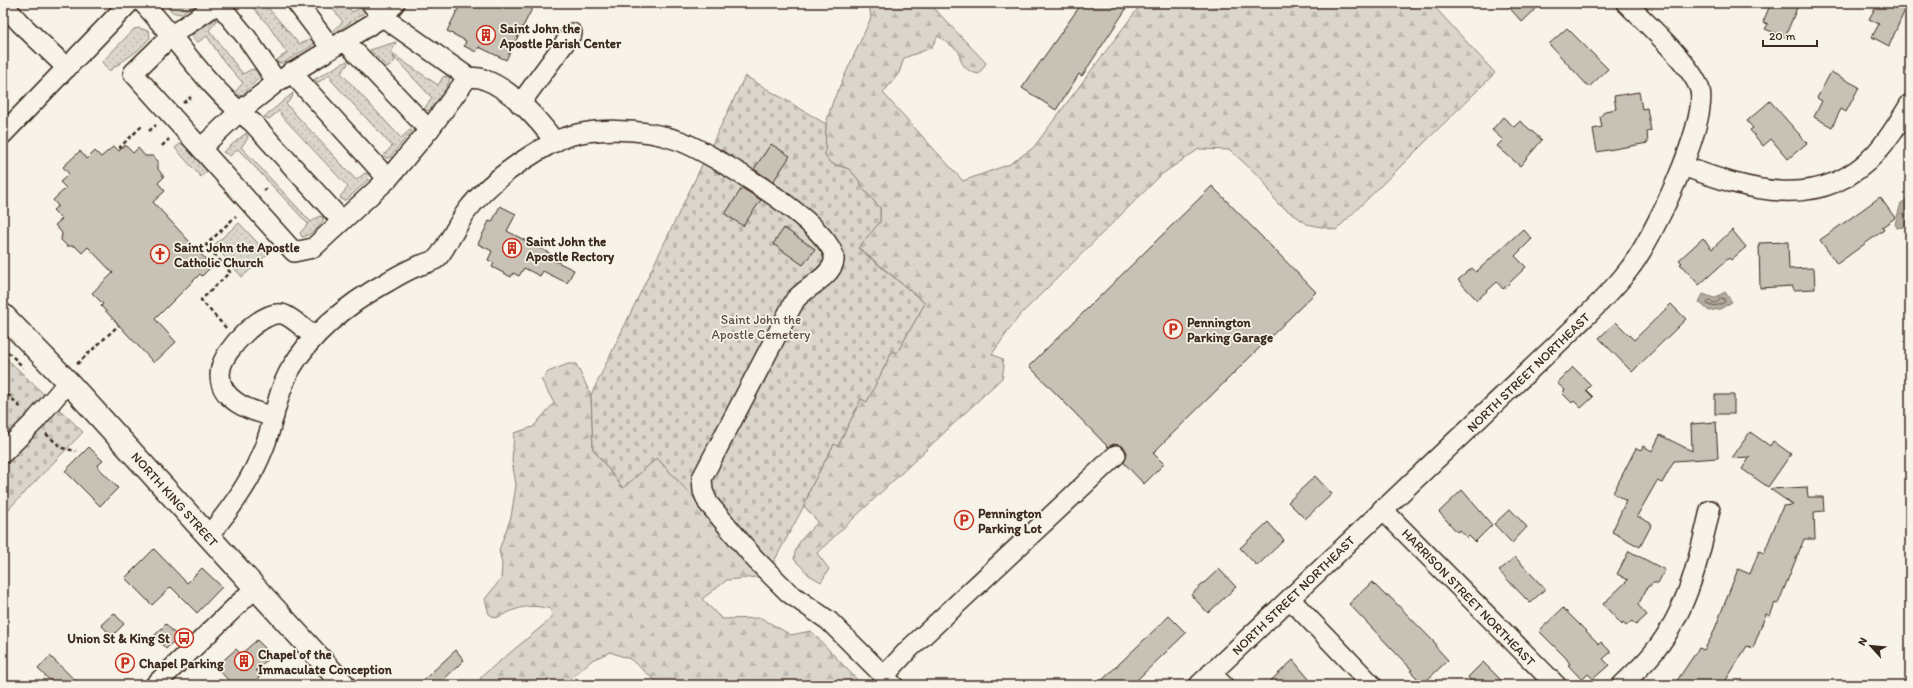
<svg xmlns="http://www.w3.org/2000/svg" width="1913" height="688" font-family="Itim,sans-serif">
  <defs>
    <pattern id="grass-dots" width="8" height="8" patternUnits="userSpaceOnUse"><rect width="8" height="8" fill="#dbd6cb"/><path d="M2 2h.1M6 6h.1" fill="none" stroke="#bdb8ae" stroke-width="1.8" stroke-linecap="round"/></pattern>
    <pattern id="forest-firs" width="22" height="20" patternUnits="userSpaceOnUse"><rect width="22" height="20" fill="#dbd6cb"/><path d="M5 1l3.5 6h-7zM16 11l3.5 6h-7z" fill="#bdb8ae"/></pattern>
    <pattern id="cemetery-stones" width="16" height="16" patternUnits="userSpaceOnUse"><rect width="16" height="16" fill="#dbd6cb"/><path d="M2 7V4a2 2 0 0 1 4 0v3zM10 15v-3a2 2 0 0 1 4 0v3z" fill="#bdb8ae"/></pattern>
    <pattern id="water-ripples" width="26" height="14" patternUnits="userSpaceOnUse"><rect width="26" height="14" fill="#b4aca0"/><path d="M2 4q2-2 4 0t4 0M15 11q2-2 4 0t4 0" fill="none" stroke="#948c82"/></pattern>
  </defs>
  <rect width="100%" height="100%" fill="#f7f3e8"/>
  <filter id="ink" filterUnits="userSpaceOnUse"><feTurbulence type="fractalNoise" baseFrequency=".025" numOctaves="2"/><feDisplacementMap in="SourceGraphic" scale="8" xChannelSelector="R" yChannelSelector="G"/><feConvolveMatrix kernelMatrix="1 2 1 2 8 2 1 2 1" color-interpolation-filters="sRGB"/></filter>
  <g filter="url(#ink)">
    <g fill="url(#grass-dots)" stroke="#8b8074">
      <path d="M 171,3 L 200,3 L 184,11 L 185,13 C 178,15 171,13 167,6 Z"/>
      <path d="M 249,3 L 264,3 L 299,44 L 311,39 L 314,43 L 312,46 L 283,63 L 277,63 L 278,59 L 287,53 L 269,26 Z"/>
      <path d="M 328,3 L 345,3 L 352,12 L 364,7 L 365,12 L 335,33 L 334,29 L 343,22 Z"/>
      <path d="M 216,19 L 217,21 L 209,30 L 243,74 L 250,70 L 255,69 L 260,77 L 241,96 L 237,95 L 235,92 L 243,83 L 222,59 L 207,36 L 198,42 L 194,40 L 192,35 L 194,33 Z"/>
      <path d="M 139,28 L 149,31 L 150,38 L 137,51 L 109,71 L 102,62 L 134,29 Z"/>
      <path d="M 396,42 L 391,53 L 438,85 L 443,77 L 446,76 L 450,78 L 446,89 L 429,111 L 424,109 L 432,98 L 393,56 L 395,61 L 389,67 L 387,67 L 370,50 Z"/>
      <path d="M 347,61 L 348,64 L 341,73 L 401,138 L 410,130 L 412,131 L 389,158 L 386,158 L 384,155 L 392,146 L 331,80 L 332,78 L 328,75 L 319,82 L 313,80 Z"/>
      <path d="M 293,93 L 292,98 L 286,104 L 356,180 L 365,173 L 369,174 L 368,180 L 346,200 L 342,200 L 340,197 L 348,187 L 280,114 L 281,113 L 279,111 L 269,119 L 264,117 Z"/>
      <path d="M 246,133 L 248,138 L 241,147 L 311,222 L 320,216 L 324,217 C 324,224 309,237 302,237 L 300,233 L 308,224 L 238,149 L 230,156 L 223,152 Z"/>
      <path d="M 180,144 L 183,144 L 207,171 L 201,177 L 175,148 Z"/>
      <path d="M 239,223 L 268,254 L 242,277 L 214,245 Z"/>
    </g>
    <g fill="url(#forest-firs)" stroke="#8b8074">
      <path d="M 869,3 L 929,3 L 986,63 L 979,74 C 966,72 960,64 959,51 L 938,36 L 931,48 L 904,58 L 899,73 L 883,93 L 963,181 L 1010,164 L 1033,148 L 1142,3 L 1431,3 L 1495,73 L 1336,230 L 1307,224 L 1277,203 L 1263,180 L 1230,150 L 1199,149 L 1162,174 L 1019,316 L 992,354 L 1002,359 L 1004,366 L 1002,378 L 817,553 L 829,569 L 821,582 L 809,575 L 794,559 C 795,542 807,534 818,522 L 804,506 L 811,487 L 834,444 L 838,445 L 861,399 L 867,401 L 893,350 L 897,353 L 925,303 L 858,247 L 880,222 L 880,208 L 864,190 L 858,179 L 849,169 L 830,163 L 825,155 L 825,145 L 826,123 L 833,101 L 871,18 Z"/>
      <path d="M 568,364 L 576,364 L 591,395 L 593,449 L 623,488 L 657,458 L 766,576 L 727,580 L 702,599 L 722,619 L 761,618 L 791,635 L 811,631 L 862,685 L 661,685 L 630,659 L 610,652 L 592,660 L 564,685 L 477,685 L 482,676 L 552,618 L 551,609 C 526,603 518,608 496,618 L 489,614 L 485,599 L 501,579 L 502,564 L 499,550 L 511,517 L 516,485 L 512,461 L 514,433 L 533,427 L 554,403 L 541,379 L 548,372 Z"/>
    </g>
    <g fill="url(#cemetery-stones)" stroke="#8b8074">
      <path d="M 745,76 L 826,124 L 825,155 L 830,163 L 849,169 L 858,179 L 864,190 L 880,208 L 880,222 L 858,248 L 925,303 L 897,353 L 892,351 L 867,402 L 861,399 L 838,446 L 834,444 L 811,487 L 804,506 L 766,576 L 657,458 L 623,488 L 593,449 L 591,395 Z"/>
      <path d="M 3,355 L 83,432 L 3,515 Z"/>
    </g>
    <g fill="url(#water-ripples)" stroke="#84786c">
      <path d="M 1908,199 L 1910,202 L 1910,220 L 1903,227 L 1897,228 L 1895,224 L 1901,203 Z"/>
      <path d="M 1725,292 L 1732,302 L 1720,309 L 1709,311 L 1699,302 L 1703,294 L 1714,298 Z"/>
    </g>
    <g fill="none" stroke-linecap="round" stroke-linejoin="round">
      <path stroke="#6b5e52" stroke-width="1" d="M 1723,298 L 1725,302 L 1719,305 L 1710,306 L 1707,303 L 1709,301 L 1715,303 Z"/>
    </g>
    <g fill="#c8c1b6" stroke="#3b2a1e">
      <path d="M 461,3 L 535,3 L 506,60 L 479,47 L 476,52 L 464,46 L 466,41 L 447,31 Z"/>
      <path d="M 1082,3 L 1130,3 L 1082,76 L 1079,74 L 1056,110 L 1022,88 Z"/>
      <path d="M 1505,3 L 1542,3 L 1522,22 Z"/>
      <path d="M 1771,3 L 1799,3 L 1785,37 L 1765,29 L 1768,24 L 1763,22 Z"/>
      <path d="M 1878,3 L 1908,3 L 1889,46 L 1872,37 L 1879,24 L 1869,19 Z"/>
      <path d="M 1567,28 L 1608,69 L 1589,87 L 1549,44 Z"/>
      <path d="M 1831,72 L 1859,87 L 1846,112 L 1841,109 L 1832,127 L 1814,117 L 1822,101 L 1817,98 Z"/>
      <path d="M 1639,92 L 1642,109 L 1647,108 L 1651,131 L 1647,132 L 1648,143 L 1597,152 L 1593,129 L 1602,127 L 1600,117 L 1605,111 L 1616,109 L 1614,96 Z"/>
      <path d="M 1770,101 L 1807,143 L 1788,159 L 1771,139 L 1763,146 L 1750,130 L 1753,128 L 1747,121 Z"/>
      <path d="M 1503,117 L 1514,127 L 1520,121 L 1542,140 L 1520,166 L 1497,146 L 1503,140 L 1492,130 Z"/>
      <path d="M 771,144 L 790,156 L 773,182 L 754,169 Z"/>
      <path d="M 125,145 L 133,153 L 138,148 L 145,156 L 153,156 L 158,161 L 158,169 L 164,177 L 158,183 L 165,191 L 153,202 L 212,266 L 202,276 L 200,274 L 155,319 L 176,342 L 154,363 L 101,306 L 103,304 L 92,293 L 113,273 L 88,247 L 82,253 L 75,246 L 67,246 L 61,240 L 62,233 L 55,225 L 62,219 L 53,210 L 58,206 L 53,200 L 66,188 L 60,182 L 69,174 L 63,167 L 80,151 L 87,159 L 95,151 L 101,157 L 114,146 L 119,151 Z"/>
      <path d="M 1212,186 L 1316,292 L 1153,453 L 1164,464 L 1144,484 L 1124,463 L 1127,453 L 1124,447 L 1114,444 L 1108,447 L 1029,366 Z"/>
      <path d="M 742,188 L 761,200 L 743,226 L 725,214 Z"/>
      <path d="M 1880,197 L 1895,218 L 1882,227 L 1884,230 L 1837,264 L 1820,240 Z"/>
      <path d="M 500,206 L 516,214 L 507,231 L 551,254 L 549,258 L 574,270 L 567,283 L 543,271 L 540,276 L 524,268 L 519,276 L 513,273 L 511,277 L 492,267 L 494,263 L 488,260 L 492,251 L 478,244 L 489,221 L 492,222 Z"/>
      <path d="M 784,228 L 815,249 L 803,265 L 773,244 Z"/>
      <path d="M 1523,229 L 1532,239 L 1515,256 L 1526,267 L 1503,289 L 1497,282 L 1477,300 L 1458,280 L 1472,268 L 1476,272 Z"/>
      <path d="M 1732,230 L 1746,247 L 1731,260 L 1729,258 L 1699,285 L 1680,264 L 1682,263 L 1679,260 L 1703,238 L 1712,249 Z"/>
      <path d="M 1788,242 L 1789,269 L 1814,268 L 1815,289 L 1793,290 L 1793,286 L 1760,288 L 1759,243 Z"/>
      <path d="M 1671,304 L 1686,319 L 1632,372 L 1599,338 L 1616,322 L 1634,340 Z"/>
      <path d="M 1573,367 L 1591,385 L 1586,390 L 1593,397 L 1581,408 L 1574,401 L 1572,403 L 1562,393 L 1565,390 L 1557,383 Z"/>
      <rect x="1715" y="395" width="19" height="19"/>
      <path d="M 1716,422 L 1718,458 L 1674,461 L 1662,483 L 1657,481 L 1637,516 L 1652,524 L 1640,547 L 1612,532 L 1626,501 L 1613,493 L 1636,448 L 1641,450 L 1643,446 L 1652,451 L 1660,435 L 1692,451 L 1691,424 Z"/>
      <path d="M 1750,432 L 1770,446 L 1773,441 L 1791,454 L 1768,487 L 1742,469 L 1750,457 L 1732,458 Z"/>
      <path d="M 89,447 L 103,461 L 97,466 L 118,488 L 100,506 L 65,471 Z"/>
      <path d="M 1315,476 L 1332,494 L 1305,519 L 1288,502 Z"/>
      <path d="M 1807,487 L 1808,497 L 1823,497 L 1824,511 L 1814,512 L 1815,539 L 1804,539 L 1778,604 L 1775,603 L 1770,616 L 1766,614 L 1753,648 L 1747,646 L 1723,685 L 1674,685 L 1699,648 L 1704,650 L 1712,636 L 1738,569 L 1750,574 L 1759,551 L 1764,553 L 1783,506 L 1793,505 L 1770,489 Z"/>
      <path d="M 1462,490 L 1492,525 L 1475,542 L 1469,536 L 1467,538 L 1460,530 L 1457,532 L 1439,512 Z"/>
      <path d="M 1510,509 L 1527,527 L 1512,543 L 1494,524 Z"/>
      <path d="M 1268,522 L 1284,540 L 1257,566 L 1240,548 Z"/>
      <path d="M 154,549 L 187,583 L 202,568 L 222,587 L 197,613 L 171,587 L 152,605 L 125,578 Z"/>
      <path d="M 1629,551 L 1665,570 L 1658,583 L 1652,583 L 1650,586 L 1648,586 L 1638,605 L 1647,615 L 1636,625 L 1632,621 L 1626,626 L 1623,623 L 1622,625 L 1603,604 L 1628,580 L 1617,574 Z"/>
      <path d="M 1515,557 L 1545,589 L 1530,603 L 1499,571 Z"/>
      <path d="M 1219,569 L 1236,587 L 1208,613 L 1191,595 Z"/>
      <path d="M 1372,582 L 1386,596 L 1388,595 L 1436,644 L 1435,646 L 1448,660 L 1423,684 L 1410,671 L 1412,670 L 1349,604 Z"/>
      <path d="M 1563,608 L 1599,644 L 1601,642 L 1611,652 L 1603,659 L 1609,665 L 1593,679 L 1588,674 L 1582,680 L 1568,665 L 1570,664 L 1566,658 L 1539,631 Z"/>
      <path d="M 114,613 L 124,624 L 112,636 L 101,625 Z"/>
      <path d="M 1169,616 L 1186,633 L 1140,677 L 1132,685 L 1097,685 Z"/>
      <path d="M 166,624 L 178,637 L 166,649 L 154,636 Z"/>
      <path d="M 257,640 L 272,655 L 256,670 L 261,675 L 251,685 L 233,685 L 216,667 L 236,649 L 241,654 Z"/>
      <path d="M 456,650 L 464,660 L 438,685 L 418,685 Z"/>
      <path d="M 50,656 L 80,685 L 55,685 L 38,669 Z"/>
      <path d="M 1293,660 L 1314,685 L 1266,685 Z"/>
      <path d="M 1483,662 L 1506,685 L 1475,685 L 1468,677 Z"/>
    </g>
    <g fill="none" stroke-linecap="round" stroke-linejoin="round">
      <defs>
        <g id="minor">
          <path d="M 143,3 C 180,43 209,89 253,123 L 342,221 L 313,248 L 294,252 L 133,73 L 172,35 L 219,3"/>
          <path d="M 297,3 L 331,48"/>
          <path d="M 371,3 L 383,17 L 395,3"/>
          <path d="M 3,4 L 20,23 L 67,68"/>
          <path d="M 219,4 L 247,38 L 277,82"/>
          <path d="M 344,40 L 429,130"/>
          <path d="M 291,72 L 388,179"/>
          <path d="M 468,77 C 472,78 479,77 483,79 C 511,89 538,119 555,142"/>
          <path d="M 520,104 L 572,33"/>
          <path d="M 3,134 L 129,3"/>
          <path d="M 201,148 L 239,112 L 277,82 L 383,17 L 468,77 L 429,130 L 388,179 L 342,221"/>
          <path d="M 1683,166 C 1748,190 1820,213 1875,154 C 1889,139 1899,122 1910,104"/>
          <path d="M 274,416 C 251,412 214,399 221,368 C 224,350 262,310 282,314 C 291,316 307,331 314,337"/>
          <path d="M 3,453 L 35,421 L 68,382"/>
          <path d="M 1382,509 L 1556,685"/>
          <path d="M 209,535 C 232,507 252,480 265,445 C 274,421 277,393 290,370 C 312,332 351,302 389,281 C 399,275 408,270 418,266 C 424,264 431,262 436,259 C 442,255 459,222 466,212 C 487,184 521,160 552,143 C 586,125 645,128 680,141 C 709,152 839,228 834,261 C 831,277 806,287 795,300 L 702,478 L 703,491 L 708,503 L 755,559 L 789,593 L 829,621 L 893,685"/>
          <path d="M 1290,599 L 1372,685"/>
          <path d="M 1211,673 L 1223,685"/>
          <path d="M 884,676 L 908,650 L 1116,455"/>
          <path d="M 155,685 L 255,588"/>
          <path d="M 1199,685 L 1572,330 C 1592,310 1613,291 1630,268 C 1652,240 1708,124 1700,90 C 1693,66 1645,22 1626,3"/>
          <path d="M 1622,685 C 1631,676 1640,668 1648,659 C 1686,617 1698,563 1710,510"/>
        </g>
        <path id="major" d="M 3,315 L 68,382 L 344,685"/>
      </defs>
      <use href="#minor" stroke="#3b2a1e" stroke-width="22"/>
      <use href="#major" stroke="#3b2a1e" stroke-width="25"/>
      <g stroke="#3b2a1e" stroke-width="2.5" stroke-dasharray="4 3" stroke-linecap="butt">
        <path d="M 183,103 L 191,97"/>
        <path d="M 149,131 L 156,125"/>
        <path d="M 162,146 L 169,139"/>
        <path d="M 121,149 L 120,147 L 143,125"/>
        <path d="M 264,191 L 269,186"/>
        <path d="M 226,328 L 201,300 L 230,272 L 206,245 L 236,216"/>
        <path d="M 3,347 L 23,367"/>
        <path d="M 77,364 L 119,325"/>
        <path d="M 3,389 L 22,409"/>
        <path d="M 46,434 L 62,448 L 76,451"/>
      </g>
      <use href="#minor" stroke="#f7f3e8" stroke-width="19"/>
      <use href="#major" stroke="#f7f3e8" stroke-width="22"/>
    </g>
  </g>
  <defs>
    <symbol id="building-ring" viewBox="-11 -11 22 22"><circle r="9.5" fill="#f7f3e8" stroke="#c8321e" stroke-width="1.5"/><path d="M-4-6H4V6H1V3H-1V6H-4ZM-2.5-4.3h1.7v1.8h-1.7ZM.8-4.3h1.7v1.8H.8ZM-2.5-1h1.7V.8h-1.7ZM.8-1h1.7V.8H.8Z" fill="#c8321e"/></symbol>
    <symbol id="church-ring" viewBox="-11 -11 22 22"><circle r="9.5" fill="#f7f3e8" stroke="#c8321e" stroke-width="1.5"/><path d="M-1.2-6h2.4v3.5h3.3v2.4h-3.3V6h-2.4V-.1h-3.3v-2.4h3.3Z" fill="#c8321e"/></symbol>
    <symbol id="parking-ring" viewBox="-11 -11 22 22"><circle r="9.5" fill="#f7f3e8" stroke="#c8321e" stroke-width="1.5"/><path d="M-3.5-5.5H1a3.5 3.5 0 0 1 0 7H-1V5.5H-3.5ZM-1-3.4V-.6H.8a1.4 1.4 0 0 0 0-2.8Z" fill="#c8321e"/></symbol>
    <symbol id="bus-ring" viewBox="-11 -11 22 22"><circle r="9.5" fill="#f7f3e8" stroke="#c8321e" stroke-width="1.5"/><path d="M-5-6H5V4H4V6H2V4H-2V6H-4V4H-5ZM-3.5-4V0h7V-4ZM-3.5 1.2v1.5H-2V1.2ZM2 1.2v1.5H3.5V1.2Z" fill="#c8321e"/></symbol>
  </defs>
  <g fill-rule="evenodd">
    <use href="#building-ring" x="475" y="24" width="22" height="22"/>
    <use href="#building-ring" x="501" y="237" width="22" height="22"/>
    <use href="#church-ring" x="149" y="243" width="22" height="22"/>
    <use href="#parking-ring" x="1162" y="318" width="22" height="22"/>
    <use href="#parking-ring" x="953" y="509" width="22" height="22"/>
    <use href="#bus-ring" x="173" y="627" width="22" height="22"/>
    <use href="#building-ring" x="233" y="650" width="22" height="22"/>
    <use href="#parking-ring" x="114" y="652" width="22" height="22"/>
  </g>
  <g text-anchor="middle" stroke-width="3.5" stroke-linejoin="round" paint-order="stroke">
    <g font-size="13" font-weight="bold" fill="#3b2a1e" stroke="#f7f3e8" text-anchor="start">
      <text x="500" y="33">Saint John the<tspan x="500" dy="15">Apostle Parish Center</tspan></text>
      <text x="526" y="246">Saint John the<tspan x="526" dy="15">Apostle Rectory</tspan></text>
      <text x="174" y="252">Saint John the Apostle<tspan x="174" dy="15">Catholic Church</tspan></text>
      <text x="1187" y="327">Pennington<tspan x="1187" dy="15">Parking Garage</tspan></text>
      <text x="978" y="518">Pennington<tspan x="978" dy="15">Parking Lot</tspan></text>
      <text x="170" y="643" text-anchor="end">Union St &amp; King St</text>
      <text x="258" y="659">Chapel of the<tspan x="258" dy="15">Immaculate Conception</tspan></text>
      <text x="139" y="668">Chapel Parking</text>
    </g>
    <g font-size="13" fill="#5b4c41" stroke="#f7f3e8">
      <text x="761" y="324">Saint John the<tspan x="761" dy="15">Apostle Cemetery</tspan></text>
    </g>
    <g font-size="13" fill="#3b2a1e" stroke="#f7f3e8">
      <text transform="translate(1528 372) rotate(-44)" y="5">NORTH STREET NORTHEAST</text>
      <text transform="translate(175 499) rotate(48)" y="5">NORTH KING STREET</text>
      <text transform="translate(1293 595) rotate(-44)" y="5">NORTH STREET NORTHEAST</text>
      <text transform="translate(1469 597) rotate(46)" y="5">HARRISON STREET NORTHEAST</text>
    </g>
  </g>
  <rect width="1913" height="688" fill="none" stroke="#f7f3e8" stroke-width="16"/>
  <rect x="8" y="8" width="1897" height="672" fill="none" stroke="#3b2a1e" stroke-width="1.5" filter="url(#ink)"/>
  <g transform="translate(1871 646) rotate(297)" stroke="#f7f3e8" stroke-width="3" paint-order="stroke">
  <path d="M0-3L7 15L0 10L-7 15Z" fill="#3b2a1e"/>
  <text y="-6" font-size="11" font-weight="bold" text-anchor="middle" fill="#3b2a1e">N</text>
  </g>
  <path d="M1763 40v6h54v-6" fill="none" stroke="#3b2a1e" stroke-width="2"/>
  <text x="1769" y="40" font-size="12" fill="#3b2a1e" stroke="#f7f3e8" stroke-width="3" paint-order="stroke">20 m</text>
</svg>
